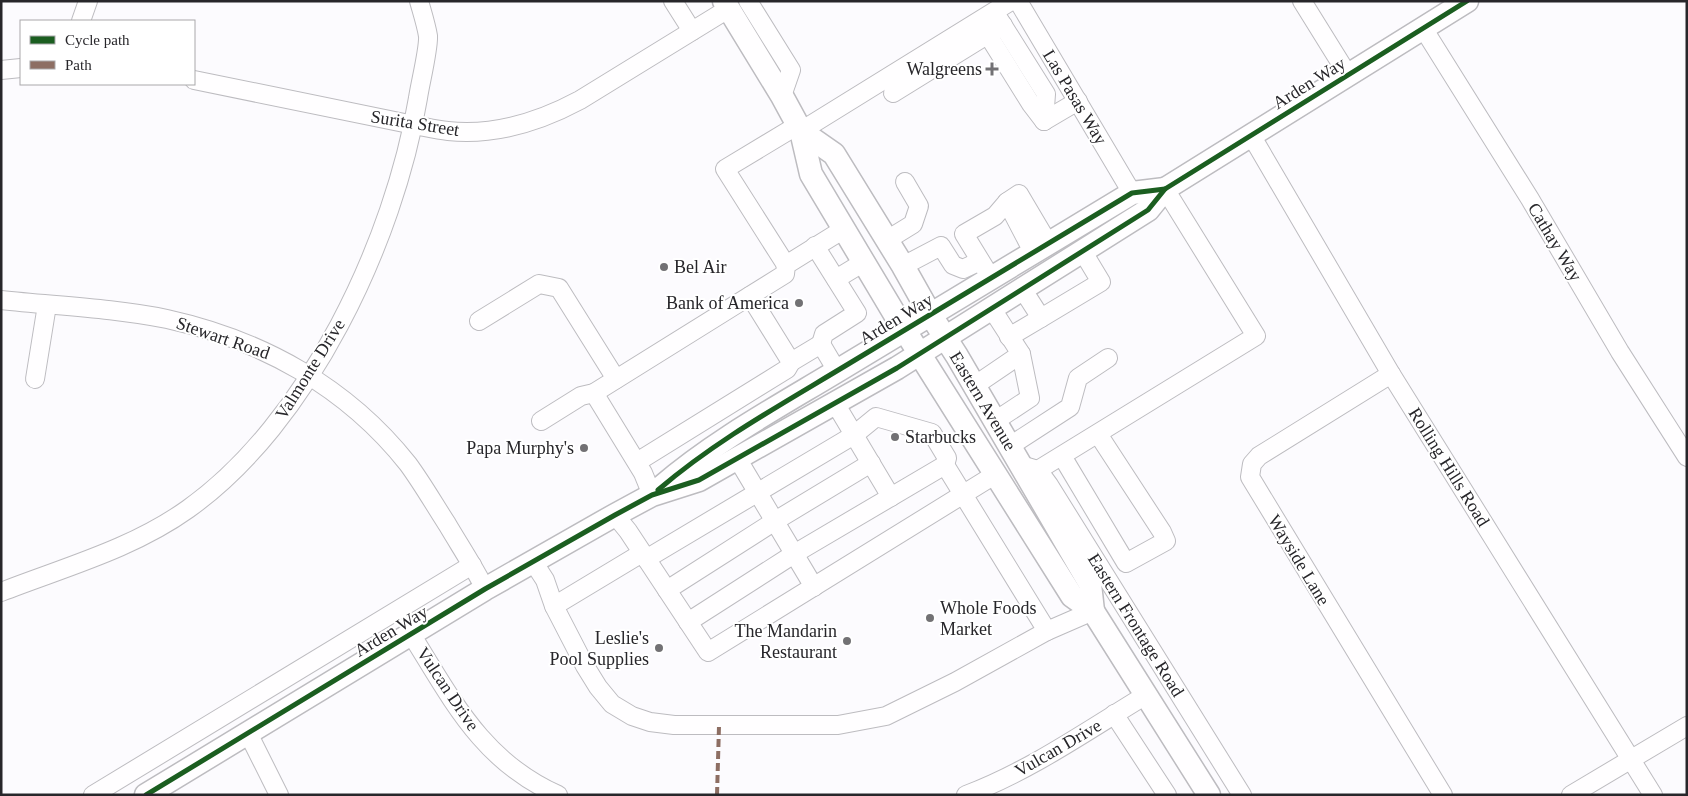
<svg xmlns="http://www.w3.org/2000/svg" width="1688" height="796" font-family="Georgia,serif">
  <rect width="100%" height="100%" fill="#fcfbfe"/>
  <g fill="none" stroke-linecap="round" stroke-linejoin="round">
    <defs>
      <g id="minor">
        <path d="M 673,1 L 692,31"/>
        <path d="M 748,1 L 791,70 L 782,96"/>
        <path d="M 1018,1 L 1132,193"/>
        <path d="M 1302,1 L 1348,75"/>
        <path d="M 997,16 L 1046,94 L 1044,121"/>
        <path d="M 81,21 L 88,1"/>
        <path d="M 1423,28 L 1530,199 L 1620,352 L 1687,457"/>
        <path d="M 988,35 L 1031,104 L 1044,121"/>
        <path d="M 1,70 L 21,68"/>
        <path d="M 194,80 L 414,125 C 425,127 437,130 448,131 C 495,136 539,122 580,100 L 728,9"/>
        <path d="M 893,93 L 1003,25"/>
        <path d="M 1044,121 L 1078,101"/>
        <path d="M 801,131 L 1011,1"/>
        <path d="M 1251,135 L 1391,374 L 1653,795"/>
        <path d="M 1007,202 L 1033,252"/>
        <path d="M 887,240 L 913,224 L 919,206 L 905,182"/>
        <path d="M 815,246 L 857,313 L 824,334 L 821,344"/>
        <path d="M 786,265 L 725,169 L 798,125"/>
        <path d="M 903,266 L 941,246 L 953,265 L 963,269 L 980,261"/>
        <path d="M 991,278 L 964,234 L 995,216 L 1007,202 L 1019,194 L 1048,243"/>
        <path d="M 836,279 L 864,262"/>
        <path d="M 1023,290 L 1041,318 L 1101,282 L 1083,252"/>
        <path d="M 1,300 C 56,306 113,308 167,319 C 262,340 347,387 408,464 C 422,483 434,504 447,524 C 460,546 474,567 485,589"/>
        <path d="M 992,309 L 1021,354 L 1030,398 L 995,421"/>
        <path d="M 479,321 L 539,284 L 559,288 L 616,379"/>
        <path d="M 1009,337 L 1041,318"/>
        <path d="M 791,362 L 821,344 L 837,371"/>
        <path d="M 1391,374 L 1259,456 L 1252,464 L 1250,477 L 1443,795"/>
        <path d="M 35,379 L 47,305"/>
        <path d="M 974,386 L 1021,354"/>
        <path d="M 594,393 L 643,473 L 652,495"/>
        <path d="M 835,403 L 891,497"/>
        <path d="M 541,421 L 581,396 L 594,393 L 785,274 L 786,265 L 844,229"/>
        <path d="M 1010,446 L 1070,407 L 1078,378 L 1108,358"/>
        <path d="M 1062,456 L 1126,563 L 1166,541 L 1162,532 L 1098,434"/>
        <path d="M 737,458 L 814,587"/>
        <path d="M 637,462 L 787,369 L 791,362 L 750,296"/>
        <path d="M 1028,467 L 1038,470 L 1049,485 L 1242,795"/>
        <path d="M 1038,470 L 1256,336 L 1165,189"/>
        <path d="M 615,515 L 628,531 L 708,652 L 996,474"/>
        <path d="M 646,559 L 854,435 L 876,417 L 932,433 L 947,458 L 945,465"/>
        <path d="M 534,563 L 545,580 L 554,606 L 585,666 L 598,687 L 612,704 L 632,716 L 650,722 L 674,725 L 838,725 L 886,716 L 955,682 L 1047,631 L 1093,611"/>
        <path d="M 667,590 L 775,521 L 871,463"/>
        <path d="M 1,592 C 65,567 132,549 188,509 C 309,423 394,241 418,98 C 420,84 429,48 428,36 C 426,24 422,12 419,1"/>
        <path d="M 554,606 L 642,553"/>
        <path d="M 688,622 L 794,554 L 945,465 L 1047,631"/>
        <path d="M 411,634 C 453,701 482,761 558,795"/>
        <path d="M 1114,714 L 1167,795"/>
        <path d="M 248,733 L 279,795"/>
        <path d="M 93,795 L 472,565"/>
        <path d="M 966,795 C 1030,771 1088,730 1146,695"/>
        <path d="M 1571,795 L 1687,726"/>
      </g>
      <g id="major">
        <path d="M 724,1 L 782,96 L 801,131 L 811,174 L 897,318 L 1072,596 L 1093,611 L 1209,795"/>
        <path d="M 801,131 L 834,154 L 903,266 L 930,314 L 957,356 L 1090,584 L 1093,611"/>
        <path d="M 660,488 C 717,439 783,404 847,365 C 942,307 1037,250 1132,193 L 1165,189"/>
        <path d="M 146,795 L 485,589 L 615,515 L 652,495 L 699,480 L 897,368 L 1148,210 L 1165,189 L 1467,1"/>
      </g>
    </defs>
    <use href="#minor" stroke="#bdbcc0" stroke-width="20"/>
    <use href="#major" stroke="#bdbcc0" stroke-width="25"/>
    <use href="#minor" stroke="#fffeff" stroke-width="18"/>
    <use href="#major" stroke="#fffeff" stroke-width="22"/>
    <path stroke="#8d6e63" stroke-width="4" stroke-dasharray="8 4" stroke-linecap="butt" d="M 717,795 L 719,726"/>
    <defs>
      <g id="cycleway">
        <path d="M 658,490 C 716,440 784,403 850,363 C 944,306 1038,249 1132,193 L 1165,189"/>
        <path d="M 146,795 L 485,589 L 615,515 L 652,495 L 699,480 L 897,368 L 1148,210 L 1165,189 L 1467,1"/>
      </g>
    </defs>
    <use href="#cycleway" stroke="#fff" stroke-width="8"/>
    <use href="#cycleway" stroke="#1b5e20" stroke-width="5"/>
  </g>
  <g fill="#727174" stroke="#fff" stroke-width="2">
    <path d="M989.5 61.5h5v5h5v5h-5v5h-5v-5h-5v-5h5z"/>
    <circle cx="664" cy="267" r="5"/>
    <circle cx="799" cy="303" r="5"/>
    <circle cx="895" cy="437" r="5"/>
    <circle cx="584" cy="448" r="5"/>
    <circle cx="930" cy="618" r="5"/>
    <circle cx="847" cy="641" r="5"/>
    <circle cx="659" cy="648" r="5"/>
  </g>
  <g text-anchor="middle" stroke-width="4" stroke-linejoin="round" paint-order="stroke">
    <g font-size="18" fill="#27262a" stroke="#fff" text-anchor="end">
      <text x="982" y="75">Walgreens</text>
      <text x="674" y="273" text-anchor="start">Bel Air</text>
      <text x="789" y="309">Bank of America</text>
      <text x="905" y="443" text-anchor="start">Starbucks</text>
      <text x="574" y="454">Papa Murphy's</text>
      <text x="940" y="614" text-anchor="start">Whole Foods<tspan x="940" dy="21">Market</tspan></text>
      <text x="837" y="637">The Mandarin<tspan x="837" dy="21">Restaurant</tspan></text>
      <text x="649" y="644">Leslie's<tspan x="649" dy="21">Pool Supplies</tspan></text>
    </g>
    <g font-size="18" fill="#27262a" stroke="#fff">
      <text transform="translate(1309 83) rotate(-32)" y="6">Arden Way</text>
      <text transform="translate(1075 97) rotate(59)" y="6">Las Pasas Way</text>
      <text transform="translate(415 123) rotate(9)" y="6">Surita Street</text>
      <text transform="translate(1555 242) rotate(59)" y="6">Cathay Way</text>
      <text transform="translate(896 319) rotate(-31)" y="6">Arden Way</text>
      <text transform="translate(223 338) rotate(19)" y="6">Stewart Road</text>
      <text transform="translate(310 369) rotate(-58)" y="6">Valmonte Drive</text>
      <text transform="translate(983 401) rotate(59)" y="6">Eastern Avenue</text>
      <text transform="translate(1449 467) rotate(58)" y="6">Rolling Hills Road</text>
      <text transform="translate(1299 560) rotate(59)" y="6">Wayside Lane</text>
      <text transform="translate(1136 625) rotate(58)" y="6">Eastern Frontage Road</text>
      <text transform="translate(391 631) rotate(-31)" y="6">Arden Way</text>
      <text transform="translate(448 689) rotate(56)" y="6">Vulcan Drive</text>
      <text transform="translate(1058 748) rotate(-30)" y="6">Vulcan Drive</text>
    </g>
  </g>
  <rect width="1688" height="796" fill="none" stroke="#27262a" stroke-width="5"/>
  <rect x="20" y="20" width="175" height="65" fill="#ffffff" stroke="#a9a8aa"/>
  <rect x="30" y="36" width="25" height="8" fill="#1b5e20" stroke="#a9a8aa"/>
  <text x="65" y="45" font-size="15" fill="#27262a">Cycle path</text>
  <rect x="30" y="61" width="25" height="8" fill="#8d6e63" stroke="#a9a8aa"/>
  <text x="65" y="70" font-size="15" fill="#27262a">Path</text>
</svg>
